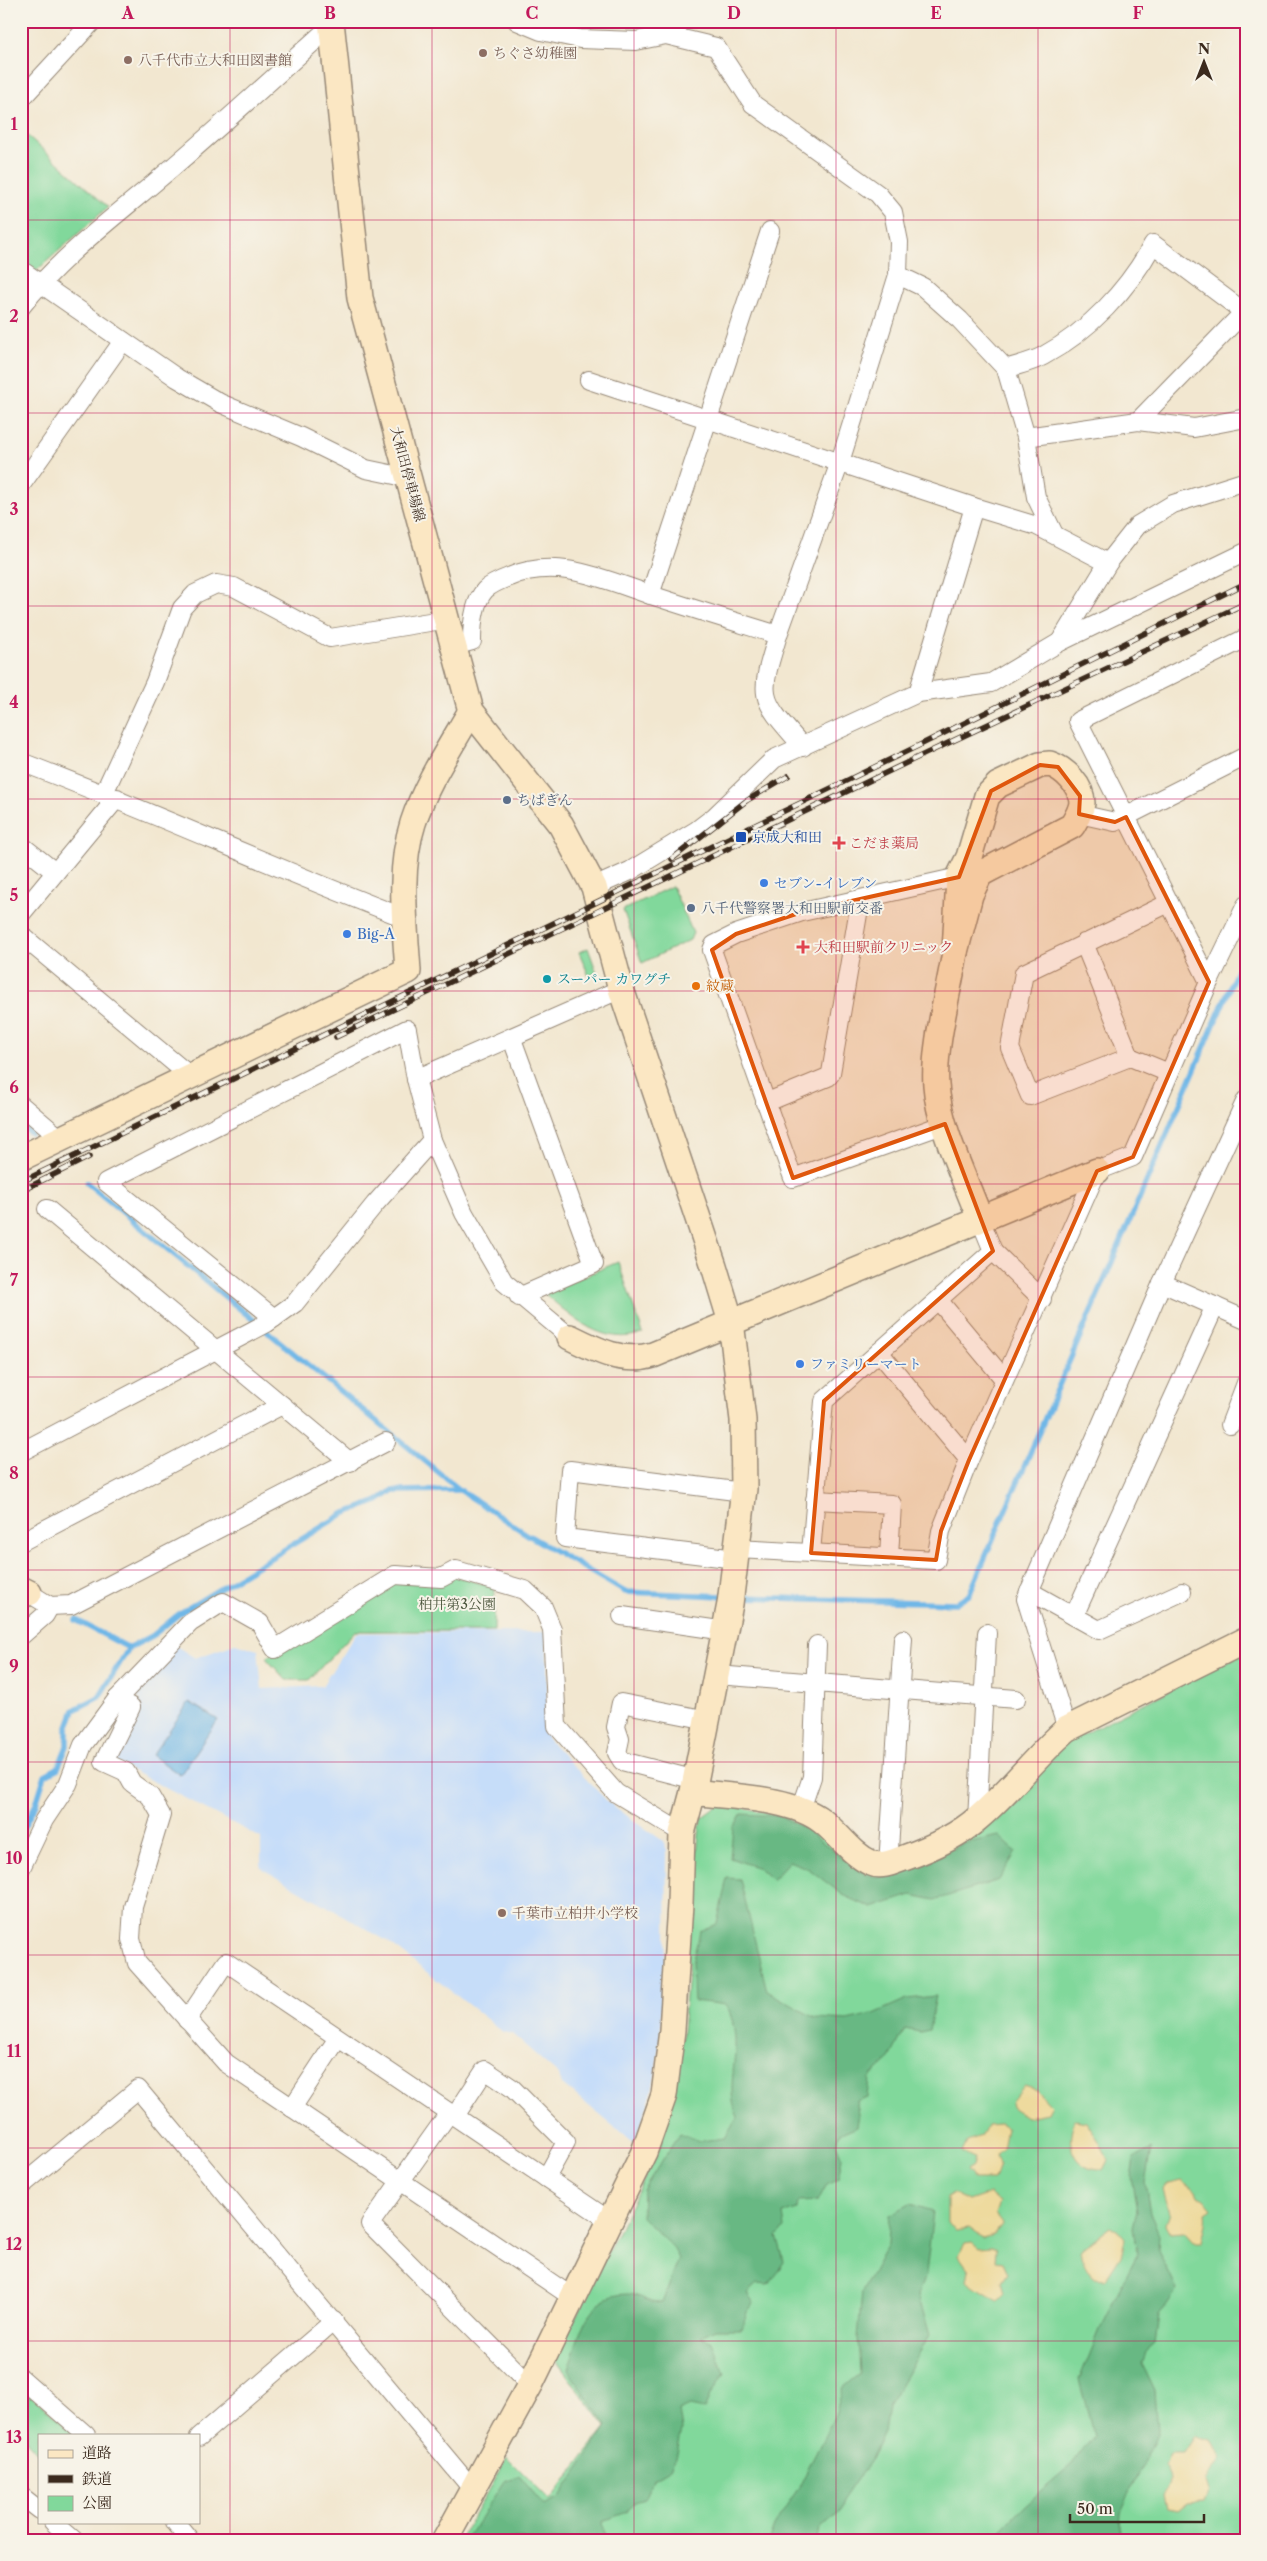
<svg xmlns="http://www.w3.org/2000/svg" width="1267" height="2561" font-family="'Libre Caslon Text','Noto Serif JP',serif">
  <rect width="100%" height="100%" fill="#f7f3e8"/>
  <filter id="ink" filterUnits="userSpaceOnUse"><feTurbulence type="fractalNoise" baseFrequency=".02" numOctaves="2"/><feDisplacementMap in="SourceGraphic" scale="10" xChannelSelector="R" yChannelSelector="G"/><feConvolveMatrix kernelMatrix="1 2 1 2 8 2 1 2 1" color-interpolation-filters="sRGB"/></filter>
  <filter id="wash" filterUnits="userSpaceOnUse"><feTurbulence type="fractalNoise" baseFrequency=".0096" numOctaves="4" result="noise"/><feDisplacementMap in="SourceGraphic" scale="20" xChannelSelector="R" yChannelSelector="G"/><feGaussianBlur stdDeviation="1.12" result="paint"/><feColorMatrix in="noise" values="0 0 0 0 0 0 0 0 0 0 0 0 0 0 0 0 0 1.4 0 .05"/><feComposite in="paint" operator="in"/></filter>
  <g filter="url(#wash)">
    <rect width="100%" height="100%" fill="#f2e7d0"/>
    <path fill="#c6ddf9" d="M 547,1632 L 547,1738 L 608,1802 L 663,1841 L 667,1851 L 666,1941 L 659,2057 L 651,2095 L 635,2144 L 561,2083 L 559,2075 L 512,2034 L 503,2032 L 387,1941 L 261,1868 L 261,1838 L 110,1759 L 140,1699 L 130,1693 L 176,1646 L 195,1658 L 235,1644 L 258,1650 L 262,1689 L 322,1686 L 356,1633 Z"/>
    <g fill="#81d89b" stroke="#5e815c">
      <path d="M 21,130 L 108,207 L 35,272 L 21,262 Z"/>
      <path d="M 672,886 L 693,933 L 690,940 L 642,963 L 623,910 Z"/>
      <path d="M 588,948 L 597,973 L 589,976 L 579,952 Z"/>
      <path d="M 618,1262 L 643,1333 C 603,1347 573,1318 544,1293 Z"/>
      <path d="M 453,1576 L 495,1587 L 494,1631 L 355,1631 L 309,1680 L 286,1680 L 266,1658 L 399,1580 Z"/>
      <path d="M 1246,1652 L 1246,2540 L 460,2540 L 507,2457 L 550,2500 L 606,2427 L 555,2359 L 661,2145 L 675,2087 L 683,2030 L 688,1974 L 688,1926 L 701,1818 L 720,1804 L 783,1815 L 826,1839 L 858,1868 L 954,1844 L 1019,1803 L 1050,1756 L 1073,1739 Z"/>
      <path d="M 26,2391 L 76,2435 L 39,2435 L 39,2455 L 24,2438 L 28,2433 L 21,2428 L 21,2397 Z"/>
    </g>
    <g fill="#68b883" stroke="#527150">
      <path d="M 742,1814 L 780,1816 L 807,1830 L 858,1870 L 877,1878 L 920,1866 L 961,1844 L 999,1836 L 1016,1852 L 999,1880 L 935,1900 L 911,1895 L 872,1908 L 843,1895 L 809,1869 L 789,1861 L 772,1880 L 759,1868 L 730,1858 L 733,1828 Z"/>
      <path d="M 727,1878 L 740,1879 L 767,1991 L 815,2018 L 847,2020 L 873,2014 L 907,1999 L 936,1996 L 929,2030 L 920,2032 L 905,2029 L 889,2060 L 869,2078 L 867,2097 L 856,2101 L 859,2114 L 857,2126 L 839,2134 L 836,2143 L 842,2158 L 838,2178 L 827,2184 L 818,2201 L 798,2202 L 797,2209 L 783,2214 L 785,2228 L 777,2236 L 784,2262 L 768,2285 L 757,2284 L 747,2293 L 754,2303 L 747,2312 L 742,2329 L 715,2329 L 701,2336 L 712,2342 L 725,2374 L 711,2393 L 704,2409 L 690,2406 L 679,2411 L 682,2430 L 676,2457 L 670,2469 L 653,2479 L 644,2499 L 634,2502 L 627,2512 L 603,2521 L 605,2540 L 466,2540 L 504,2481 L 519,2476 L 544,2505 L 559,2498 L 607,2426 L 568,2370 C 580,2337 584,2294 628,2294 C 638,2294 648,2303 662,2303 L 679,2259 L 672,2246 L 642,2217 L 643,2190 L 680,2133 L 700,2141 L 725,2138 L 738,2117 C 721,2084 748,2046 726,2005 L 694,2001 L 692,1963 L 700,1931 L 717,1924 Z"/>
      <path d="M 1151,2149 L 1145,2182 L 1150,2213 L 1159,2234 L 1158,2250 L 1177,2290 L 1159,2316 L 1155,2344 L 1146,2352 L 1142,2364 L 1155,2391 L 1158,2431 L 1121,2513 L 1119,2540 L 992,2540 L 1024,2506 L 1072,2465 L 1094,2436 L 1079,2381 L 1105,2317 L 1137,2255 L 1133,2228 L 1137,2211 L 1131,2177 L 1134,2159 Z"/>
      <path d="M 910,2204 L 933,2211 L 926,2275 L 918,2295 L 930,2335 L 888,2406 L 884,2433 L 871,2459 L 843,2500 L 839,2512 L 820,2529 L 818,2540 L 769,2540 L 774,2526 L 799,2487 L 835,2415 L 843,2388 L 860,2374 L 858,2337 L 862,2292 L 888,2244 L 890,2215 Z"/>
    </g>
    <g fill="#eeda9e" stroke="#94825e">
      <path d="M 1024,2086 L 1037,2090 L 1051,2105 L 1047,2113 L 1027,2117 L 1012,2107 L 1011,2102 Z"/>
      <path d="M 1075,2120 L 1086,2122 L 1099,2141 L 1108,2160 L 1103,2170 C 1074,2171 1064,2144 1075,2120 Z"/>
      <path d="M 1000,2124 L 1007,2128 L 1003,2149 L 996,2156 L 999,2165 L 994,2180 L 974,2180 L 966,2170 L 972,2166 L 974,2158 L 962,2152 L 967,2141 L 981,2136 L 986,2125 Z"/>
      <path d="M 1182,2181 L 1196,2191 L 1198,2196 L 1204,2199 L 1212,2209 L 1206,2213 C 1208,2224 1203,2231 1202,2242 L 1193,2242 L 1184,2232 L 1171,2233 L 1166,2224 L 1170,2213 L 1163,2189 L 1169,2184 Z"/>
      <path d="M 953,2194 L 969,2201 L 989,2194 L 1000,2202 L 996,2214 L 1003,2223 L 994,2235 L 983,2238 L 969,2228 L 956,2230 L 947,2223 L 947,2198 Z"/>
      <path d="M 1110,2227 L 1118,2230 L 1125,2238 L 1121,2256 L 1106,2279 L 1094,2278 L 1084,2267 L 1081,2249 Z"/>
      <path d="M 972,2242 L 979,2248 L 991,2247 L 996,2249 L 995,2261 L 1003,2262 L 1008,2273 L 1002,2282 L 1005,2294 L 998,2301 C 991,2298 972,2286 967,2281 L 969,2270 L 959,2256 L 965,2243 Z"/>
      <path d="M 1195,2436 L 1210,2440 L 1222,2459 L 1212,2470 L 1206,2481 L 1209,2491 L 1204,2502 L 1187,2503 L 1178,2510 L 1166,2508 L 1163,2496 C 1172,2486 1172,2476 1164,2465 L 1169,2453 L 1184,2453 Z"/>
    </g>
    <path fill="#70b7e7" stroke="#567082" d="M 189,1702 L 218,1720 L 180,1775 L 152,1755 Z"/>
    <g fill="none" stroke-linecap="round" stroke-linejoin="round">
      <g stroke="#70b7e7" stroke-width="5.5">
        <path d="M 21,1125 L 31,1133"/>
        <path d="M 87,1183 L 460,1490 L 528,1535 L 625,1592 L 724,1596"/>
        <path d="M 738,1597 L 957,1603 L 969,1595 L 1246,950"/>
        <path d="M 76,1620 L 129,1648"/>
        <path d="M 21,1832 L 36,1804 L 45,1775 L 58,1768 L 67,1746 L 67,1729 L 74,1710 L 99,1697 L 129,1648 L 152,1636 L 180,1613 L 343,1514 L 378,1501 L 392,1491 L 460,1490"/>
      </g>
    </g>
  </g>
  <g filter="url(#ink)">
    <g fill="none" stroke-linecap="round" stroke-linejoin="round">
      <defs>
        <g id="street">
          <path d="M 517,21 L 541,31 L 580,39 L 636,41 L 666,35 L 716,47 L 753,104 L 878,194 L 893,212 L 899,242 L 898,275 L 840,462 L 778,635"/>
          <path d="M 21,99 L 93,21"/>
          <path d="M 21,270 L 177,378 L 220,403 L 301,437 L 366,469 L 409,478"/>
          <path d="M 898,275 L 923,287 L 960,320 L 1006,369 L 1026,437 L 1036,497 L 1054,534"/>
          <path d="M 21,307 C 60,257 112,219 160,178 C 218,129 274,77 331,26"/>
          <path d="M 1006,369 C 1018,365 1032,362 1043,356 C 1089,331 1128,290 1153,244 L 1244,312"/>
          <path d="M 589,380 L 974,507 L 1037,526 L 1108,563"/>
          <path d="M 1138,421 L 1246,310"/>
          <path d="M 1026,437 L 1138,421 L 1194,428 L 1246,418"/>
          <path d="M 21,485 L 123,341"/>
          <path d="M 650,595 L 770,231"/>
          <path d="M 1060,642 L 1108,563 L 1138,525 L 1173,504 L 1246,481"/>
          <path d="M 454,646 L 472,641 C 472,625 474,602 485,590 C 491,584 501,580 509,577 C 557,556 605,580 651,595 C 693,609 736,622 778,635 C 758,699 759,697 803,747"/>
          <path d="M 918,693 L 974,507"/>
          <path d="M 21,762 C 151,811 276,869 405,918"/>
          <path d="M 104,793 L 155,682 L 182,608 L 195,594 L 216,584 L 234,587 L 330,638 L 448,619"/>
          <path d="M 1079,814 L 1115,822 L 1246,756"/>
          <path d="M 21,845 L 55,872"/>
          <path d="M 594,887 L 630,871 L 697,830 L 714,817 L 774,759 L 918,693 L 991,683 L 1060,642 L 1246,552"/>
          <path d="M 1169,903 L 1024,973 L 1010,1048 L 1030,1096 L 1130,1057 L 1169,1073"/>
          <path d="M 21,914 L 117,798"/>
          <path d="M 21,935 L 190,1076"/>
          <path d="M 1084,943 L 1130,1057"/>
          <path d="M 1209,982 L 1078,721 L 1246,638"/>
          <path d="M 512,1039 L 594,1264 L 519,1297"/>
          <path d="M 416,1079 L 621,989"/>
          <path d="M 765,1103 L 828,1077 L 831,1073 L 858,914 L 857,900"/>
          <path d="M 21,1105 L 61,1139"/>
          <path d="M 945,1124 L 793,1178 L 712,950 L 714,945 L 736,934 L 802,912 L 959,877"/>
          <path d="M 47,1209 L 350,1462"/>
          <path d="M 993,1251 L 1042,1299"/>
          <path d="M 1162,1283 L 1246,1320"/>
          <path d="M 939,1301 L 1004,1379"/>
          <path d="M 274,1318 L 106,1182 L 407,1029 L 416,1079 L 432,1140 L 464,1213 L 504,1282 L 570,1337"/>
          <path d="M 879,1352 L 969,1460"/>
          <path d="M 1230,1425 L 1246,1383"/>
          <path d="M 21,1452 L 267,1323 L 295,1303 L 375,1204 L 432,1140"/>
          <path d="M 815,1500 L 892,1504 L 889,1557"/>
          <path d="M 21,1542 L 282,1405"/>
          <path d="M 737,1549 L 936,1560 L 941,1531 L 969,1460 L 1097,1171 L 1133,1157 L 1209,982 L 1246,905"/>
          <path d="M 811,1553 L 824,1401 L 993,1251 L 980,1219"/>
          <path d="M 736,1559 L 565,1538 L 570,1470 L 743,1492"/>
          <path d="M 1029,1591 L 1099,1630 L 1182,1592"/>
          <path d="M 29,1593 L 50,1606 L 71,1605 L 386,1442"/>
          <path d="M 622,1616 L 726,1631"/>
          <path d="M 1074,1616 L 1215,1306"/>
          <path d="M 21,1636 L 45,1615 L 50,1606"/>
          <path d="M 717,1675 L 1016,1699"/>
          <path d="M 117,1699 L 131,1707 L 104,1762 L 126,1772 L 132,1783 L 150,1796 L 161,1815 L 133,1907 L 131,1939 L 137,1963 L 226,2063 L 572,2297"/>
          <path d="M 1067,1729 L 1026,1599 L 1162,1283 L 1246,1100"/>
          <path d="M 696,1780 L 622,1761 L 617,1753 L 620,1739 L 616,1727 L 621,1703 L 708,1720"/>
          <path d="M 801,1809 L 812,1777 L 817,1645"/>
          <path d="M 977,1820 L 987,1633"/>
          <path d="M 888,1864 L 903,1639"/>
          <path d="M 21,1868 L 44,1820 L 68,1784 L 83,1745 L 117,1699 L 190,1623 L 223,1602 L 260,1623 L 275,1649 L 395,1575 L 441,1578 L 456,1570 L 525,1590 L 543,1607 L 552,1629 L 557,1726 L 616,1793 L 682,1833"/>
          <path d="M 187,2020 L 226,1962 L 610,2221"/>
          <path d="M 292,2108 L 338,2038"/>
          <path d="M 449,2113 L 370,2224 L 530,2385"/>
          <path d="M 455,2116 L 485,2070 L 512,2088 L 566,2142 L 546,2178"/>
          <path d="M 21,2186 L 138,2089 L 474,2491"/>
          <path d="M 21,2378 L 86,2435"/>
          <path d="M 199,2437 L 334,2321"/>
          <path d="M 21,2496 L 39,2510"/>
          <path d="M 53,2522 L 74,2540"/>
          <path d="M 175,2522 L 190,2540"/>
        </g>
        <g id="secondary">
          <path d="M 331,21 L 360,298 L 471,711 L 561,825 L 594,887 L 621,989 L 714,1266 L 731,1322 L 743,1420 L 744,1489 L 730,1604 L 693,1792 L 682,1833 L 680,1904 L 672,2030 L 664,2095 L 644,2152 L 610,2221 L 530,2385 L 445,2540"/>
          <path d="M 1050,764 C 1065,769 1082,786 1082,803 C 1081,812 1076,819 1072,826 L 980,874 L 970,895 L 955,952 L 959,877 L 969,857 L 987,796 L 998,785 L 1040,765 Z"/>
          <path d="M 955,952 C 949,990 933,1048 936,1085 C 939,1128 965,1178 980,1219"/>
          <path d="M 21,1158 L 408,971 C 405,924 398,869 413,823 C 426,783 451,746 471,711"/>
          <path d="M 570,1337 C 596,1350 623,1364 653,1355 L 1097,1171"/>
          <path d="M 21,1589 L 29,1593"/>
          <path d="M 693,1792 C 731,1797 791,1797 822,1821 C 839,1834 851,1854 871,1863 C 882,1868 895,1861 904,1858 C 929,1849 958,1836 978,1818 C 1010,1791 1035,1757 1067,1729 L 1246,1640"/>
        </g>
      </defs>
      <use href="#street" stroke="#968877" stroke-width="20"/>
      <use href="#secondary" stroke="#968877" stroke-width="28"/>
      <use href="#street" stroke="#fff" stroke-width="18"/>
      <use href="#secondary" stroke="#fbe7c3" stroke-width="25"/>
      <defs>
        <g id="rail">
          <path d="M 672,859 L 746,801 L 788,776"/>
          <path d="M 336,1037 L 927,753 L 1246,603"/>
          <path d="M 21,1182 L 924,743 L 1246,583"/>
          <path d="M 21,1191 L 89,1157"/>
        </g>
      </defs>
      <use href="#rail" stroke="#3b2a1e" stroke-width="5.5"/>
      <use href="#rail" stroke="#f7f3e8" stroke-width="4" stroke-dasharray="11" stroke-linecap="butt"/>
    </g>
  </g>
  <path fill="#df570d" fill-opacity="0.2" stroke="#df570d" stroke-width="4" stroke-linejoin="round" d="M 1040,765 L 1058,767 L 1080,796 L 1079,814 L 1115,822 L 1126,817 L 1209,982 L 1133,1157 L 1097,1171 L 969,1460 L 941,1531 L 936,1560 L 811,1553 L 824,1401 L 993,1251 L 945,1124 L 793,1178 L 712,950 L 736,934 L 802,912 L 959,877 L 991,791 Z"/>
  <path fill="none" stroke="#c2185b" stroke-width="1" stroke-opacity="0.55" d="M 230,21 L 230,2540M 432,21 L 432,2540M 634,21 L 634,2540M 836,21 L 836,2540M 1038,21 L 1038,2540M 21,220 L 1246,220M 21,413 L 1246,413M 21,606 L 1246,606M 21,799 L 1246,799M 21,991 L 1246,991M 21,1184 L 1246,1184M 21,1377 L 1246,1377M 21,1570 L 1246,1570M 21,1762 L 1246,1762M 21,1955 L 1246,1955M 21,2148 L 1246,2148M 21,2341 L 1246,2341"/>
  <g fill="#8d6e63" stroke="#f7f3e8" stroke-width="2">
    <circle cx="483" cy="53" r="5"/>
    <circle cx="128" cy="60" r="5"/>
    <circle cx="502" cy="1913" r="5"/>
  </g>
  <g fill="#5c6f8a" stroke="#f7f3e8" stroke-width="2">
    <circle cx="507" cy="800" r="5"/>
    <circle cx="691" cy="908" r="5"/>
  </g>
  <rect fill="#1a4fb4" stroke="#f7f3e8" stroke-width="2" x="735" y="831" width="12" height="12" rx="2.5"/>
  <g fill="#e0444e" stroke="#f7f3e8" stroke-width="2">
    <path d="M836.5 835.5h5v5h5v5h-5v5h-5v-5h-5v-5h5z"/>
    <path d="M800.5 939.5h5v5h5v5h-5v5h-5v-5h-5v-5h5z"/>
  </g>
  <g fill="#3f7fe0" stroke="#f7f3e8" stroke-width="2">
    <circle cx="764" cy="883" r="5"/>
    <circle cx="347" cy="934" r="5"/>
    <circle cx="800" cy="1364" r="5"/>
  </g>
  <circle fill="#0f9aa8" stroke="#f7f3e8" stroke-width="2" cx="547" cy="979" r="5"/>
  <circle fill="#e8710a" stroke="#f7f3e8" stroke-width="2" cx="696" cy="986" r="5"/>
  <g text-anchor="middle" stroke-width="4" stroke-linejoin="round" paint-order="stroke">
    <g font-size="14" fill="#785e54" stroke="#f7f3e8" text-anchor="start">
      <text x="493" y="58">ちぐさ幼稚園</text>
      <text x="138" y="65">八千代市立大和田図書館</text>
      <text x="512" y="1918">千葉市立柏井小学校</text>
    </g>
    <g font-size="14" fill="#3b2a1e" stroke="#f7f3e8">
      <text transform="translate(408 474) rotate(75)" y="5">大和田停車場線</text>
    </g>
    <g font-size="14" fill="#4e5e75" stroke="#f7f3e8" text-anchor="start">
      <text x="517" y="805">ちばぎん</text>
      <text x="701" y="913">八千代警察署大和田駅前交番</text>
    </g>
    <g font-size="14" fill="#164399" stroke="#f7f3e8" text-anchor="start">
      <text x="752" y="842">京成大和田</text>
    </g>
    <g font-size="14" fill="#be3a42" stroke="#f7f3e8" text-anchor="start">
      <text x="849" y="848">こだま薬局</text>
      <text x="814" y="952">大和田駅前クリニック</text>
    </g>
    <g font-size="14" fill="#366cbe" stroke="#f7f3e8" text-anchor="start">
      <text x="774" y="888">セブン-イレブン</text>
      <text x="357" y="939">Big-A</text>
      <text x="810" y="1369">ファミリーマート</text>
    </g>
    <g font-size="14" fill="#0d838f" stroke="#f7f3e8" text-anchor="start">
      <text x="557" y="984">スーパー カワグチ</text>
    </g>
    <g font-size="14" fill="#c56008" stroke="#f7f3e8" text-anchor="start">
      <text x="706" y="991">紋蔵</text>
    </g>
    <g font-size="14" fill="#4c563d" stroke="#f7f3e8">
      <text x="457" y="1609">柏井第3公園</text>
    </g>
  </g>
  <rect width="1267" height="2561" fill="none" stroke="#f7f3e8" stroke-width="55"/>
  <rect x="38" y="2434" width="162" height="90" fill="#f7f3e8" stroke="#aca397"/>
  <rect x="48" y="2450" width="25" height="8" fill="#fbe7c3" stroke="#aca397"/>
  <text x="82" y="2458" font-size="15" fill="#3b2a1e">道路</text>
  <rect x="48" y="2475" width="25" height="8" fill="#3b2a1e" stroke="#aca397"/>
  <text x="82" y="2484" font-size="15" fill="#3b2a1e">鉄道</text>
  <rect x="48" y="2496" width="25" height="15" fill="#81d89b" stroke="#aca397"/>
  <text x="82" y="2508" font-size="15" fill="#3b2a1e">公園</text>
  <g transform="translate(1204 62)" stroke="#f7f3e8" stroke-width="4" paint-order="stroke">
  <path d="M0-4L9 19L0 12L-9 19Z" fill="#3b2a1e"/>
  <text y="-8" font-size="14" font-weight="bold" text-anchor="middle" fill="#3b2a1e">N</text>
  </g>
  <path d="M1070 2514v8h134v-8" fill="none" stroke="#3b2a1e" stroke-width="2.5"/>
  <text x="1077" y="2514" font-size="15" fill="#3b2a1e" stroke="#f7f3e8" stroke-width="4" paint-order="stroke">50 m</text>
  <rect x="28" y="28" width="1212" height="2506" fill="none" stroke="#c2185b" stroke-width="2"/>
  <g font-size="16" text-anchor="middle" font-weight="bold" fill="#c2185b">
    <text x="128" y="19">A</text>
    <text x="330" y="19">B</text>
    <text x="532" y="19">C</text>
    <text x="734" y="19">D</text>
    <text x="936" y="19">E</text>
    <text x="1138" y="19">F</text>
    <text x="14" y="130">1</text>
    <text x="14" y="322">2</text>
    <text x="14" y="515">3</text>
    <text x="14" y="708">4</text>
    <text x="14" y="901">5</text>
    <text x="14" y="1093">6</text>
    <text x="14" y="1286">7</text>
    <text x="14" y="1479">8</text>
    <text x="14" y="1672">9</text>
    <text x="14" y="1864">10</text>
    <text x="14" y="2057">11</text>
    <text x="14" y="2250">12</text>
    <text x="14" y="2443">13</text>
  </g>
</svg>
